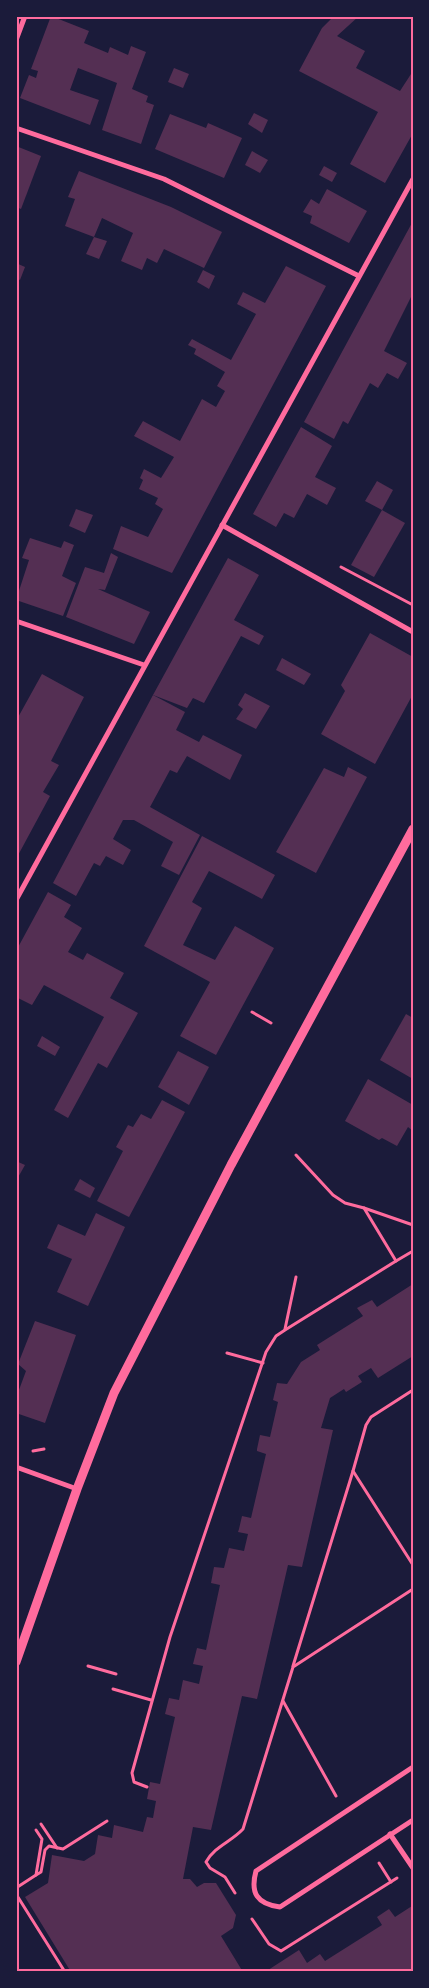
<svg xmlns="http://www.w3.org/2000/svg" width="429" height="1988" font-family="'IBM Plex Serif',serif">
  <rect width="100%" height="100%" fill="#1b1b3a"/>
  <g fill="#542f53">
    <path d="M 51,16 L 89,31 L 84,43 L 108,53 L 110,47 L 128,55 L 131,46 L 146,52 L 132,89 L 148,96 L 146,102 L 154,105 L 141,144 L 102,130 L 117,83 L 78,68 L 70,90 L 99,100 L 90,125 L 20,98 L 29,75 L 36,78 L 38,71 L 31,69 Z"/>
    <path d="M 334,16 L 359,16 L 337,36 L 365,51 L 356,68 L 400,91 L 411,74 L 413,75 L 413,133 L 385,183 L 350,164 L 378,112 L 299,71 L 322,28 Z"/>
    <path d="M 174,68 L 189,74 L 183,88 L 168,82 Z"/>
    <path d="M 254,113 L 268,120 L 262,133 L 248,124 Z"/>
    <path d="M 170,114 L 206,128 L 208,123 L 242,138 L 224,178 L 155,149 Z"/>
    <path d="M 16,146 L 41,156 L 21,209 L 16,207 Z"/>
    <path d="M 252,151 L 268,160 L 260,173 L 245,165 Z"/>
    <path d="M 324,166 L 337,173 L 332,182 L 319,175 Z"/>
    <path d="M 79,171 L 171,207 L 222,232 L 204,268 L 164,249 L 157,263 L 147,258 L 142,270 L 121,261 L 133,233 L 102,218 L 94,237 L 65,226 L 75,199 L 68,197 Z"/>
    <path d="M 327,189 L 367,211 L 349,243 L 310,223 L 312,216 L 303,212 L 311,199 L 319,204 Z"/>
    <path d="M 413,221 L 413,293 L 384,351 L 407,363 L 398,379 L 387,373 L 378,388 L 370,383 L 348,424 L 343,421 L 334,439 L 304,422 Z"/>
    <path d="M 94,237 L 107,241 L 99,259 L 86,254 Z"/>
    <path d="M 16,263 L 25,267 L 20,280 L 16,278 Z"/>
    <path d="M 286,266 L 326,286 L 172,573 L 113,549 L 121,526 L 148,537 L 163,509 L 155,504 L 158,498 L 139,489 L 143,480 L 140,478 L 144,469 L 161,478 L 174,457 L 134,436 L 143,421 L 180,441 L 202,399 L 216,407 L 225,391 L 217,386 L 225,372 L 194,354 L 196,349 L 188,345 L 192,339 L 231,360 L 256,314 L 237,304 L 243,292 L 265,303 Z"/>
    <path d="M 203,270 L 215,276 L 209,289 L 197,282 Z"/>
    <path d="M 301,427 L 332,446 L 315,477 L 336,488 L 327,505 L 307,494 L 294,518 L 284,513 L 276,527 L 253,514 Z"/>
    <path d="M 377,481 L 393,490 L 382,510 L 365,501 Z"/>
    <path d="M 76,509 L 93,515 L 85,533 L 69,526 Z"/>
    <path d="M 382,510 L 405,523 L 374,577 L 351,565 Z"/>
    <path d="M 30,538 L 61,548 L 64,541 L 74,545 L 62,576 L 76,583 L 63,616 L 16,600 L 29,560 L 22,558 Z"/>
    <path d="M 111,553 L 118,557 L 105,590 L 98,589 L 150,612 L 134,644 L 66,617 L 85,567 L 104,573 Z"/>
    <path d="M 228,558 L 259,575 L 234,620 L 264,636 L 259,645 L 241,636 L 204,703 L 193,698 L 187,708 L 153,695 Z"/>
    <path d="M 370,633 L 413,657 L 413,694 L 375,764 L 321,734 L 345,691 L 341,685 Z"/>
    <path d="M 282,658 L 311,674 L 304,685 L 276,670 Z"/>
    <path d="M 42,674 L 84,697 L 51,761 L 59,765 L 43,792 L 50,796 L 16,859 L 16,721 Z"/>
    <path d="M 245,693 L 270,706 L 256,729 L 236,719 L 243,709 L 238,705 Z"/>
    <path d="M 153,695 L 185,712 L 176,730 L 199,742 L 203,735 L 242,755 L 230,780 L 187,756 L 177,773 L 170,770 L 150,807 L 200,835 L 179,875 L 161,866 L 173,842 L 134,820 L 123,820 L 113,839 L 131,850 L 123,865 L 106,856 L 100,866 L 94,863 L 76,896 L 53,883 Z"/>
    <path d="M 348,767 L 367,777 L 316,873 L 276,852 L 324,768 L 344,777 Z"/>
    <path d="M 202,836 L 275,875 L 262,899 L 209,871 L 192,902 L 202,908 L 183,945 L 215,960 L 235,926 L 274,948 L 216,1055 L 180,1036 L 210,982 L 144,946 Z"/>
    <path d="M 48,892 L 71,905 L 64,917 L 82,928 L 68,952 L 83,960 L 87,953 L 124,973 L 110,998 L 138,1013 L 107,1068 L 98,1063 L 68,1118 L 54,1110 L 104,1017 L 44,985 L 32,1005 L 16,997 L 16,951 Z"/>
    <path d="M 406,1014 L 413,1018 L 413,1079 L 380,1060 Z"/>
    <path d="M 42,1036 L 60,1047 L 55,1056 L 37,1046 Z"/>
    <path d="M 178,1051 L 209,1067 L 189,1105 L 158,1087 Z"/>
    <path d="M 368,1079 L 413,1105 L 413,1131 L 408,1127 L 397,1146 L 382,1138 L 379,1140 L 345,1121 Z"/>
    <path d="M 162,1100 L 185,1112 L 129,1217 L 97,1201 L 123,1151 L 116,1147 L 128,1125 L 133,1127 L 141,1114 L 151,1119 Z"/>
    <path d="M 16,1161 L 25,1165 L 16,1181 Z"/>
    <path d="M 80,1179 L 95,1188 L 90,1198 L 74,1190 Z"/>
    <path d="M 96,1213 L 125,1227 L 88,1306 L 57,1292 L 72,1259 L 47,1248 L 58,1224 L 85,1236 Z"/>
    <path d="M 413,1284 L 413,1356 L 378,1378 L 371,1368 L 358,1376 L 362,1382 L 346,1392 L 344,1389 L 330,1398 L 321,1428 L 333,1430 L 302,1567 L 288,1565 L 257,1699 L 242,1696 L 211,1830 L 193,1827 L 183,1879 L 190,1879 L 197,1887 L 204,1883 L 216,1883 L 236,1915 L 233,1928 L 221,1936 L 243,1972 L 71,1972 L 25,1897 L 48,1883 L 52,1855 L 84,1861 L 95,1854 L 98,1835 L 112,1838 L 114,1825 L 143,1832 L 147,1817 L 153,1818 L 156,1801 L 147,1799 L 150,1782 L 160,1784 L 175,1717 L 165,1714 L 169,1698 L 179,1700 L 183,1680 L 199,1684 L 203,1666 L 193,1664 L 197,1648 L 206,1650 L 220,1585 L 211,1583 L 214,1567 L 224,1568 L 229,1548 L 244,1551 L 248,1534 L 238,1532 L 239,1529 L 242,1516 L 251,1518 L 266,1454 L 257,1451 L 257,1449 L 260,1435 L 270,1437 L 278,1402 L 273,1400 L 277,1383 L 287,1384 L 301,1362 L 320,1350 L 317,1345 L 363,1316 L 357,1308 L 372,1300 L 377,1307 Z"/>
    <path d="M 35,1321 L 76,1335 L 45,1423 L 16,1413 L 16,1398 L 26,1371 L 18,1364 Z"/>
    <path d="M 412,1906 L 413,1972 L 265,1972 L 299,1950 L 307,1963 L 320,1954 L 325,1961 L 382,1925 L 377,1917 L 389,1909 L 395,1917 Z"/>
  </g>
  <g fill="none" stroke-linecap="round" stroke-linejoin="round">
    <g stroke="#ff6b9d" stroke-width="3">
      <path d="M 341,567 L 413,605"/>
      <path d="M 252,1012 L 271,1023"/>
      <path d="M 364,1208 L 413,1225"/>
      <path d="M 396,1261 L 413,1251"/>
      <path d="M 285,1329 L 296,1277"/>
      <path d="M 227,1353 L 263,1363"/>
      <path d="M 413,1390 L 371,1417 L 366,1425 L 353,1471 L 413,1565"/>
      <path d="M 33,1451 L 44,1449"/>
      <path d="M 88,1666 L 116,1674"/>
      <path d="M 293,1666 L 353,1471"/>
      <path d="M 113,1689 L 151,1700"/>
      <path d="M 283,1701 L 336,1796"/>
      <path d="M 147,1787 L 134,1782 L 132,1773 L 170,1637 L 266,1352 L 276,1336 L 285,1330 L 396,1261 L 364,1208 L 345,1203 L 333,1195 L 296,1155"/>
      <path d="M 41,1824 L 57,1848"/>
      <path d="M 379,1863 L 391,1882"/>
      <path d="M 36,1875 L 41,1872 L 45,1850 L 49,1846 L 63,1849 L 107,1821"/>
      <path d="M 16,1888 L 36,1875 L 42,1839 L 36,1830"/>
      <path d="M 235,1893 L 225,1877 L 210,1868 L 206,1862 C 215,1846 231,1842 243,1829 L 293,1667 L 413,1589"/>
      <path d="M 16,1894 L 65,1972"/>
      <path d="M 252,1919 L 269,1944 L 281,1951 L 397,1878"/>
    </g>
    <g stroke="#ff6b9d" stroke-width="5">
      <path d="M 16,40 L 25,16"/>
      <path d="M 16,128 L 164,179 L 359,276"/>
      <path d="M 222,525 L 413,632"/>
      <path d="M 16,621 L 144,665"/>
      <path d="M 16,900 L 413,179"/>
      <path d="M 16,1467 L 77,1489"/>
      <path d="M 413,1767 L 256,1871 C 250,1893 257,1904 280,1907 L 413,1820"/>
      <path d="M 390,1834 L 413,1868"/>
    </g>
    <path stroke="#ff6b9d" stroke-width="9" d="M 16,1662 L 77,1489 L 114,1393 L 231,1165 L 413,829"/>
  </g>
  <rect width="429" height="1988" fill="none" stroke="#1b1b3a" stroke-width="35"/>
  <rect x="18" y="18" width="394" height="1952" fill="none" stroke="#ff6b9d" stroke-width="2"/>
</svg>
